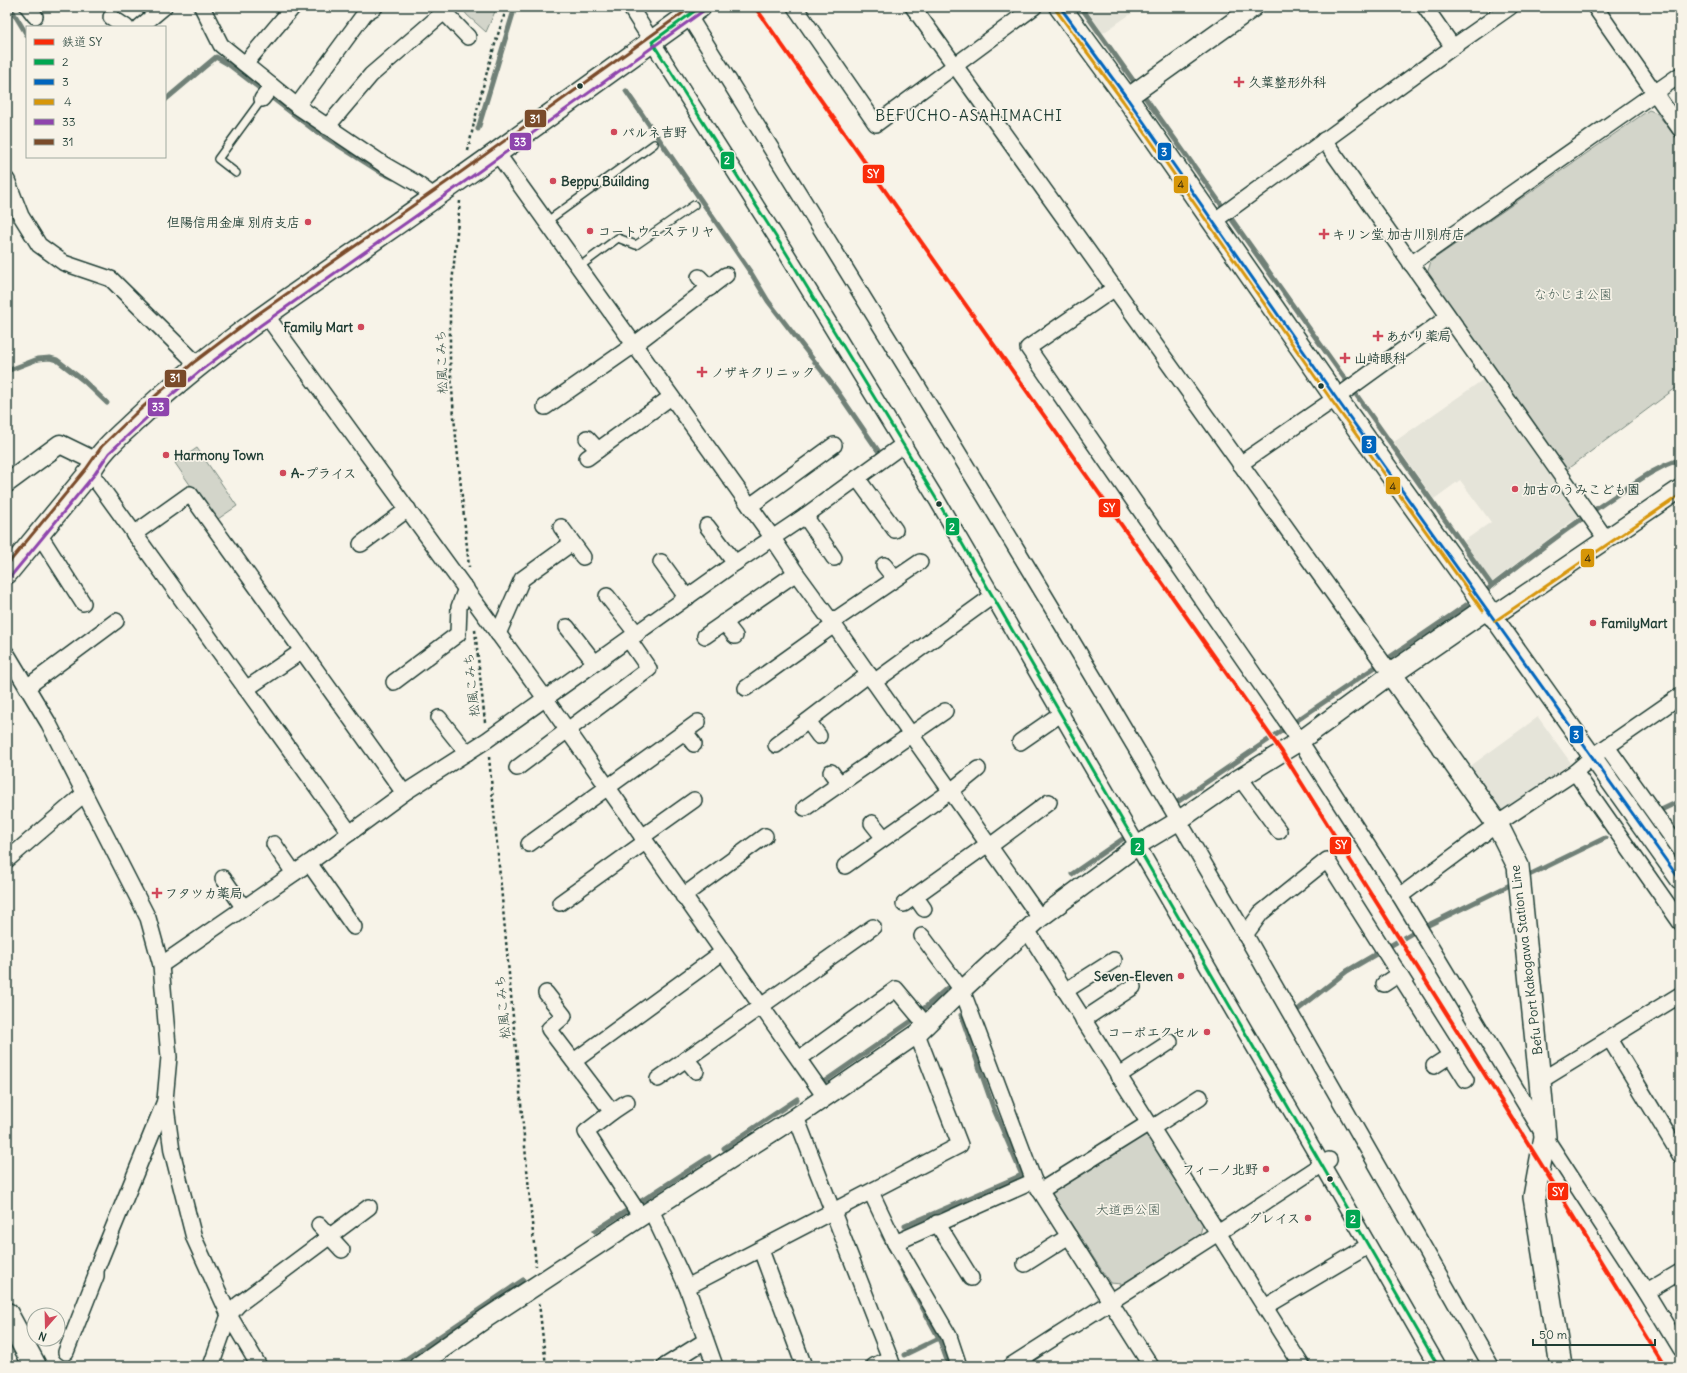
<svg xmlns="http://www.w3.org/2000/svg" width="1687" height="1373" font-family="Delius,'Klee One',sans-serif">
  <rect width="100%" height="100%" fill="#f7f3e8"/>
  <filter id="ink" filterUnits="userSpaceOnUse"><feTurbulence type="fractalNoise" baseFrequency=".025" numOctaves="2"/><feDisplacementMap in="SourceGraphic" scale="8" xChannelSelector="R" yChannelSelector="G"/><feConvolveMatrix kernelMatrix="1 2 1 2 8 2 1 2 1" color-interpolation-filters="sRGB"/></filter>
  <g filter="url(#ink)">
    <g fill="#e5e4d9">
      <path d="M 1085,7 L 1141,7 L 1103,33 Z"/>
      <path d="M 1484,379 L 1584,519 L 1572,521 L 1492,582 L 1464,541 L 1491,522 L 1460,480 L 1434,499 L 1394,442 Z"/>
      <path d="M 1538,717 L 1571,763 L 1501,811 L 1465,770 Z"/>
    </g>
    <g fill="#d3d5ca" stroke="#79897f">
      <path d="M 461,7 L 497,7 L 486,32 L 467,15 Z"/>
      <path d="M 1649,110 L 1657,113 L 1680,143 L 1680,385 L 1566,470 L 1427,274 L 1431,261 Z"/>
      <path d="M 197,448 L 237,506 L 215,521 L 175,463 Z"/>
      <path d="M 1141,1131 L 1148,1134 L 1203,1222 L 1200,1235 L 1122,1284 L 1110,1283 L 1052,1194 L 1054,1186 Z"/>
    </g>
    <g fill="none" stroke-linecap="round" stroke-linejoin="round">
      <g stroke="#6f8077" stroke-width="5">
        <path d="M 10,7 L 27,35"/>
        <path d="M 1081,7 L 1492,586"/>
        <path d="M 626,91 L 751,273 L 768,301 L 835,388 L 879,452"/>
        <path d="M 165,100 L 216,57 L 228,64 L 314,130 L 380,172 L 393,178"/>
        <path d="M 478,129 L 515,7"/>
        <path d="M 7,371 L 38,359 L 50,358 L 57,360 L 84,381 L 107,403"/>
        <path d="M 1483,593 C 1527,559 1571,525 1618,494 C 1638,481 1655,468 1678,460"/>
        <path d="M 1176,803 L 1475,599"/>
        <path d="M 1661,810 L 1680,801"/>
        <path d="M 1072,874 L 1124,838"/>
        <path d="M 1525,877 L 1605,838"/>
        <path d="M 920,1012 L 953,983"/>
        <path d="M 1295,1012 L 1347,971 L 1412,933 L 1514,883"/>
        <path d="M 825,1081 L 910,1022"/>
        <path d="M 724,1148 L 797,1099"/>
        <path d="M 905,1226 L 1022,1175 L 993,1107 L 961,1015"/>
        <path d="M 595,1231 L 709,1157"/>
        <path d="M 883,1235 L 939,1338 L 949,1366"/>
        <path d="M 904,1355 L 939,1338"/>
        <path d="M 396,1366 L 523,1280"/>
      </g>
      <defs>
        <g id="service">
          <path d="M 236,173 L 218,159 L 262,99"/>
          <path d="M 546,222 L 654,144"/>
          <path d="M 579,267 L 618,238 L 636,245 L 694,205"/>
        </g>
        <g id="minor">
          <path d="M 28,7 L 35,16"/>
          <path d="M 202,7 L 221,45 L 297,106 L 383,164 L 416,183 L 435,197"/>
          <path d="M 630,7 L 785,251 L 937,500 L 1322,1164 L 1438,1366"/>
          <path d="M 795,7 L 876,124 L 1034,7"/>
          <path d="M 913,7 L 1391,674"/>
          <path d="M 1425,7 L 1453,47"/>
          <path d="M 1595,7 L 1680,129"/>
          <path d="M 688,15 C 878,319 1065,624 1245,934 C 1328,1077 1409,1222 1491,1366"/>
          <path d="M 111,17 L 126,27"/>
          <path d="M 140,27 L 164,7"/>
          <path d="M 245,64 L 293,7"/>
          <path d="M 262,99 L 272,86"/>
          <path d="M 297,106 L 365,13 L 375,7"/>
          <path d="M 327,127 L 371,75 L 444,12 L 468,37"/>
          <path d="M 1324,140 L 1606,539"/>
          <path d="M 497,153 L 772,537 L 796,573 L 834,625 L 1040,918"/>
          <path d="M 7,180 L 21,216 L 39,245 L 64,263 L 111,279 L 199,366"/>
          <path d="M 1214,221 L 1453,47 L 1510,7"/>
          <path d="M 1411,264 L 1680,75"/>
          <path d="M 699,277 L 710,288"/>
          <path d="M 1115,288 L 1028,348 L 1300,741 L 1400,896 L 1545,1137 L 1646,1292 L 1680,1348"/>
          <path d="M 266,315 L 545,698 L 825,1097"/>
          <path d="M 545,407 L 634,345 L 726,275"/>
          <path d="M 587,438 L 598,450"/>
          <path d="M 587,458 L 671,397"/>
          <path d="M 1240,464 L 1336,398 L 1448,317"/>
          <path d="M 90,472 L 350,833"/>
          <path d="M 857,478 L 895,530"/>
          <path d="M 750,506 L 834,445"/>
          <path d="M 805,516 L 834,558"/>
          <path d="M 707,526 L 735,563"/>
          <path d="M 561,527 L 583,557"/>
          <path d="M 39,534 L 83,603"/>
          <path d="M 134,534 L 190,494 L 404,793"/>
          <path d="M 361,544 L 408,509"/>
          <path d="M 661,562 L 687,598"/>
          <path d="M 884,565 L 895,579"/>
          <path d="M 607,596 L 637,634"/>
          <path d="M 724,622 L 735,636"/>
          <path d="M 832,622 L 920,562"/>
          <path d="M 567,627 L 595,663"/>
          <path d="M 498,634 L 522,579 L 572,543"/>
          <path d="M 705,636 L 796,573"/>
          <path d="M 7,654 L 49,724 L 148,918 L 161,965 L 169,1057 L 165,1100 L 172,1151 L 194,1238 L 229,1315 L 259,1366"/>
          <path d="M 394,682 L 458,634 L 459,607 L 466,588"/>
          <path d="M 874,682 L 994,595"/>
          <path d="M 27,687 L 116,621"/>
          <path d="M 746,688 L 834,625"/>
          <path d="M 246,689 L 302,651"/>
          <path d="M 439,718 L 467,753"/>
          <path d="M 808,721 L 819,736"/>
          <path d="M 685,732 L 694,744"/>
          <path d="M 1020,742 L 1062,713"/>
          <path d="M 776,745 L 869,674"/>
          <path d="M 1607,747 L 1680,849"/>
          <path d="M 517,768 L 649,669 L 629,640"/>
          <path d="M 831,772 L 840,784"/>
          <path d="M 1575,772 L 1680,922"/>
          <path d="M 1240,778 L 1279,831"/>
          <path d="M 805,808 L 945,711"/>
          <path d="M 872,823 L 884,838"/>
          <path d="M 642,837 L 694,800"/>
          <path d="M 274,844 L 294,873"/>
          <path d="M 529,844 L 698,722"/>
          <path d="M 990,846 L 1049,802"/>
          <path d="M 7,860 L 84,794"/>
          <path d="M 309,863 L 354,927"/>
          <path d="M 845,866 L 951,791 L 978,769"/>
          <path d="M 223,878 L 244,908"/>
          <path d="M 683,896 L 765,836"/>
          <path d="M 915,896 L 924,909"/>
          <path d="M 1400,896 L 1497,824 L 1575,772 L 1592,757 L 1680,696"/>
          <path d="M 560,903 L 645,842"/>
          <path d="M 904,904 L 988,844"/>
          <path d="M 1027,930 L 1302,1366"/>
          <path d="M 1245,935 L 1261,913 L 1327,860 L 1466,1080"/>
          <path d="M 922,936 L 962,990 L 1034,1181 L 1151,1366"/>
          <path d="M 161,965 L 309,863 L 404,793 L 487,740 L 735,563 L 805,516 L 904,444"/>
          <path d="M 1384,984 L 1399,974"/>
          <path d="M 1065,991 L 1114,960"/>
          <path d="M 546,993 L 564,1016 L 549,1029 L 612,1112 L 586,1132 L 641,1217"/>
          <path d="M 1083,1020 L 1133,987"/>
          <path d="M 1610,1039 L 1680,1155"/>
          <path d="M 686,1059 L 696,1071"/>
          <path d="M 799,1059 L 896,989 L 927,1026"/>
          <path d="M 574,1061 L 723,952"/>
          <path d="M 1434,1066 L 1451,1055"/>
          <path d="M 1118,1076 L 1170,1042"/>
          <path d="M 658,1079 L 873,927"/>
          <path d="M 1540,1081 L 1680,995"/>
          <path d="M 612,1112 L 627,1102"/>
          <path d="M 796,1117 L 893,1366"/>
          <path d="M 1152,1128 L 1200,1097"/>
          <path d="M 1040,1191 L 1149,1123"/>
          <path d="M 871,1192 L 895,1243 L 949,1336 L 959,1366"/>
          <path d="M 651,1210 L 687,1287 L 715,1366"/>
          <path d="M 937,1223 L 971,1278"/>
          <path d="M 319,1225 L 342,1250"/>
          <path d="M 895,1243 L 1034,1181"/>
          <path d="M 761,1250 L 804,1366"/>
          <path d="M 1025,1264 L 1069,1236"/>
          <path d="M 687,1287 L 960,1145 L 917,1034"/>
          <path d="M 1646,1292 L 1680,1272"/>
          <path d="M 1265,1307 L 1368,1246"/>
          <path d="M 66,1352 L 96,1276 L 96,1270 L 165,1101"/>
          <path d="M 211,1366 L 229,1315 L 239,1304 L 369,1207"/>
          <path d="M 665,1366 L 705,1341"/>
          <path d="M 874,1366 L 890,1358"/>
          <path d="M 1010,1366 L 1218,1233 L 1329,1160"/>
        </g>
        <g id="tertiary">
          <path d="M 1127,98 L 1254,7"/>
          <path d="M 7,483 L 60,444 L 95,461"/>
          <path d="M 1487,608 L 1680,880"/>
          <path d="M 1492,617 L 1680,489"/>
          <path d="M 418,1366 L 485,1319 L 651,1210 L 796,1117 L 917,1034 L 962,990 L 1040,918 L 1138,845 L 1178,821 L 1240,778 L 1300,741 L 1391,674"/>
        </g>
        <g id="secondary">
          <path d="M 1060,7 L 1127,98 L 1336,398 L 1487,608 L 1391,674 L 1497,824 L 1518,866 L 1540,1081 L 1545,1137 L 1534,1197 L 1561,1366"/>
          <path d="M 7,573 L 90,472 C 101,450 120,435 138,418 C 213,347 301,291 385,232 C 491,158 595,82 700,7"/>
        </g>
        <path id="trunk" d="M 7,1314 L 35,1366"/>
      </defs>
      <use href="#service" stroke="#1f3d34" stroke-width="10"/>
      <use href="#minor" stroke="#1f3d34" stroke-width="18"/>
      <use href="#tertiary" stroke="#1f3d34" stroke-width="21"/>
      <use href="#secondary" stroke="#1f3d34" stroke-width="24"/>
      <use href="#trunk" stroke="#1f3d34" stroke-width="25"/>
      <g stroke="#1f3d34" stroke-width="2.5" stroke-dasharray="3 3" stroke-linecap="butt">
        <path d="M 468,151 C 478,102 491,54 507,7"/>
        <path d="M 460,201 L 450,305 L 450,360 L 454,417 L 469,567"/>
        <path d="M 475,630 L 485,722"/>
        <path d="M 489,757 L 536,1266"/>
        <path d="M 539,1303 L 546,1366"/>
      </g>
      <use href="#service" stroke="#f7f3e8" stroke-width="7"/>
      <use href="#minor" stroke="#f7f3e8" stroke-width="15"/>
      <use href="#tertiary" stroke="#f7f3e8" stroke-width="18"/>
      <use href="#secondary" stroke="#f7f3e8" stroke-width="21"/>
      <use href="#trunk" stroke="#f7f3e8" stroke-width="22"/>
      <defs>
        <path id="bus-1" d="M 700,7 L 652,42 L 785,251 L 937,500 L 1438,1366"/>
        <path id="bus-2" d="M 1060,7 L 1127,98 L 1336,398 L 1680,880"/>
        <g id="bus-3">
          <path d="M 1056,10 L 1123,101 L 1332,401 L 1483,611"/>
          <path d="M 1495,621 L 1680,495"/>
        </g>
        <path id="bus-4" d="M 11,576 L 94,475 L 109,453 L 170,396 L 200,371 L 261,325 L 467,180 L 703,11"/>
        <path id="bus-5" d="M 7,565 L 86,469 L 102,446 L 135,414 L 193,363 L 255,316 L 461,172 L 691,7"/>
      </defs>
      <use href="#bus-1" stroke="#f7f3e8" stroke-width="6"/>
      <use href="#bus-2" stroke="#f7f3e8" stroke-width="6"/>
      <use href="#bus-3" stroke="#f7f3e8" stroke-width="6"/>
      <use href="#bus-4" stroke="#f7f3e8" stroke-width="6"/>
      <use href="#bus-5" stroke="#f7f3e8" stroke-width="6"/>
      <use href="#bus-1" stroke="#00a651" stroke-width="3"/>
      <use href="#bus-2" stroke="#0065bd" stroke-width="3"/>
      <use href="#bus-3" stroke="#d79608" stroke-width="3"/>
      <use href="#bus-4" stroke="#8e44ad" stroke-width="3"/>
      <use href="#bus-5" stroke="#7a4b2a" stroke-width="3"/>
      <defs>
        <path id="rail-1" d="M 755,7 L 1282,752 L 1541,1164 L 1665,1366"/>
      </defs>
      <use href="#rail-1" stroke="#f7f3e8" stroke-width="7"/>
      <use href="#rail-1" stroke="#fa2b08" stroke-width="4"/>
    </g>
  </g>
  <g fill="#d1495b" stroke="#f7f3e8" stroke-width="1.5">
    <path d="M1237 76h4v4h4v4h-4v4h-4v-4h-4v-4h4z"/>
    <circle cx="614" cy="132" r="4"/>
    <circle cx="553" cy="181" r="4"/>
    <circle cx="308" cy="222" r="4"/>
    <circle cx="590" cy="231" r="4"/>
    <path d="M1322 228h4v4h4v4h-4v4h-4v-4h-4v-4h4z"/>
    <circle cx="361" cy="327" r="4"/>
    <path d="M1376 330h4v4h4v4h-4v4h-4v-4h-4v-4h4z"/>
    <path d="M1343 352h4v4h4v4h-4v4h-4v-4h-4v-4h4z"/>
    <path d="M700 366h4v4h4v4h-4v4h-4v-4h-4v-4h4z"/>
    <circle cx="166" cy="455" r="4"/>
    <circle cx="283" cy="473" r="4"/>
    <circle cx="1515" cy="489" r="4"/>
    <circle cx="1593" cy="623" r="4"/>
    <path d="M155 887h4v4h4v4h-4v4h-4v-4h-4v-4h4z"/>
    <circle cx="1181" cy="976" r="4"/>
    <circle cx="1207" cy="1032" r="4"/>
    <circle cx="1266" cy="1169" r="4"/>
    <circle cx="1308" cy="1218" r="4"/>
  </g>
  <g fill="#1f3d34" stroke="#f7f3e8" stroke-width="1.5">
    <circle cx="580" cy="86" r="3.5"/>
    <circle cx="1321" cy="386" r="3.5"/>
    <circle cx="939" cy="504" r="3.5"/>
    <circle cx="1330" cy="1179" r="3.5"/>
  </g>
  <g text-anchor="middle" stroke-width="3.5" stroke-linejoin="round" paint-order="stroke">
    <g font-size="13" font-weight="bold" fill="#1f3d34" stroke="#f7f3e8" text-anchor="start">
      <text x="1248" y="87">久葉整形外科</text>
      <text x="622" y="137">パルネ吉野</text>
      <text x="561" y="186">Beppu Building</text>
      <text x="300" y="227" text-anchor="end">但陽信用金庫 別府支店</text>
      <text x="598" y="236">コートウェステリヤ</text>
      <text x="1332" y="239">キリン堂 加古川別府店</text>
      <text x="353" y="332" text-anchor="end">Family Mart</text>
      <text x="1386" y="341">あかり薬局</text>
      <text x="1354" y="363">山崎眼科</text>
      <text x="711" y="377">ノザキクリニック</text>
      <text x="174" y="460">Harmony Town</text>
      <text x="291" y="478">A-プライス</text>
      <text x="1523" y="494">加古のうみこども園</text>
      <text x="1601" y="628">FamilyMart</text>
      <text x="165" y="898">フタツカ薬局</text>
      <text x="1173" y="981" text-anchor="end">Seven-Eleven</text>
      <text x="1199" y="1037" text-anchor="end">コーポエクセル</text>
      <text x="1258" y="1174" text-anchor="end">フィーノ北野</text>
      <text x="1300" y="1223" text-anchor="end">グレイス</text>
    </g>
    <g font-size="13" fill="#435b52" stroke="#f7f3e8">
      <text x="1573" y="299">なかじま公園</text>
      <text x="1128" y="1214">大道西公園</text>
    </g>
    <g font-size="13" fill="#1f3d34" stroke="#f7f3e8">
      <text transform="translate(441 362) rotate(-92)" y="5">松風こみち</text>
      <text transform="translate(471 685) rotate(-96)" y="5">松風こみち</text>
      <text transform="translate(1526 960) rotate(-97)" y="5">Befu Port Kakogawa Station Line</text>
      <text transform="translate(502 1007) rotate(-95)" y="5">松風こみち</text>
    </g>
    <g font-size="15" letter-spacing="1" fill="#1f3d34" stroke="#f7f3e8">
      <text x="969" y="121">BEFUCHO-ASAHIMACHI</text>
    </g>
  </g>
  <g stroke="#f7f3e8" stroke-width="1.5">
    <rect x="524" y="109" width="23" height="19" rx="4" fill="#7a4b2a"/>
    <rect x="509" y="132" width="23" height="19" rx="4" fill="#8e44ad"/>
    <rect x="1157" y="142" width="15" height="19" rx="4" fill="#0065bd"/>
    <rect x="720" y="151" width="15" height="19" rx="4" fill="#00a651"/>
    <rect x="862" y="164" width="23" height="20" rx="4" fill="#fa2b08"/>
    <rect x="1173" y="175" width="16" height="19" rx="4" fill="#d79608"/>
    <rect x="164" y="369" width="23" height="19" rx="4" fill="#7a4b2a"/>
    <rect x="147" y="397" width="23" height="20" rx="4" fill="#8e44ad"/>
    <rect x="1361" y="435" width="16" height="19" rx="4" fill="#0065bd"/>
    <rect x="1385" y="476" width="16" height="19" rx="4" fill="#d79608"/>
    <rect x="1098" y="498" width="23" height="20" rx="4" fill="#fa2b08"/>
    <rect x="945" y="517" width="15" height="19" rx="4" fill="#00a651"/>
    <rect x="1580" y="548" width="15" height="20" rx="4" fill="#d79608"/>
    <rect x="1569" y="725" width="15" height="19" rx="4" fill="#0065bd"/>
    <rect x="1329" y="836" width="23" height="19" rx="4" fill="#fa2b08"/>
    <rect x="1130" y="837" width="15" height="19" rx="4" fill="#00a651"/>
    <rect x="1547" y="1182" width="22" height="19" rx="4" fill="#fa2b08"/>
    <rect x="1345" y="1209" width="16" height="20" rx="4" fill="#00a651"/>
  </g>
  <g font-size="11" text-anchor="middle" font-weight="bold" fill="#fff">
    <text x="535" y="123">31</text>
    <text x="520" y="146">33</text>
    <text x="1164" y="156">3</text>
    <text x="727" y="164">2</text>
    <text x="873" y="178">SY</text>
    <text x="175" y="382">31</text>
    <text x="158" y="411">33</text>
    <text x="1369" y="448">3</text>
    <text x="1109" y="512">SY</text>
    <text x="952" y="531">2</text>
    <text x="1576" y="739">3</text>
    <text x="1341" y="849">SY</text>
    <text x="1138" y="851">2</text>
    <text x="1558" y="1196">SY</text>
    <text x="1353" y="1223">2</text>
  </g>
  <g font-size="11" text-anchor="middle" font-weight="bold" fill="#111">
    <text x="1181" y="188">４</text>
    <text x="1393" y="490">４</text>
    <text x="1588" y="562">４</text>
  </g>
  <rect width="1687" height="1373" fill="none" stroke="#f7f3e8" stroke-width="24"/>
  <rect x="12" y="12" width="1663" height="1349" fill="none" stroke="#1f3d34" stroke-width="1.5" filter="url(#ink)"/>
  <rect x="26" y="26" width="140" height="132" fill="#f7f3e8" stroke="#a1aaa0"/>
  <rect x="34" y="39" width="20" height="6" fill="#fa2b08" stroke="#a1aaa0"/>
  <text x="62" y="46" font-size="12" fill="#1f3d34">鉄道 SY</text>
  <rect x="34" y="59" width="20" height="6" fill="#00a651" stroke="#a1aaa0"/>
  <text x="62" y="66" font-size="12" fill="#1f3d34">2</text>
  <rect x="34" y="79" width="20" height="6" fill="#0065bd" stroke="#a1aaa0"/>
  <text x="62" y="86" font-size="12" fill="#1f3d34">3</text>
  <rect x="34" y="99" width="20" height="6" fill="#d79608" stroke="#a1aaa0"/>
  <text x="62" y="106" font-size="12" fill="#1f3d34">４</text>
  <rect x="34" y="119" width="20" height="6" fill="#8e44ad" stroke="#a1aaa0"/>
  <text x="62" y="126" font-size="12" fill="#1f3d34">33</text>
  <rect x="34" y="139" width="20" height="6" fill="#7a4b2a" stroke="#a1aaa0"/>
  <text x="62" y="146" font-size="12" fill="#1f3d34">31</text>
  <g transform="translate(46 1327) rotate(200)"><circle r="19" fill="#f7f3e8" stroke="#a1aaa0"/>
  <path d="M0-3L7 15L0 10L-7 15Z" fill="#d1495b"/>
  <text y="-6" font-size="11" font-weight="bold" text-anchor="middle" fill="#1f3d34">N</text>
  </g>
  <path d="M1533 1339v6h122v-6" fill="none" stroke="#1f3d34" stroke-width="2"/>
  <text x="1539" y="1339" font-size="12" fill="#1f3d34" stroke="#f7f3e8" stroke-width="3" paint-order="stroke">50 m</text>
</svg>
